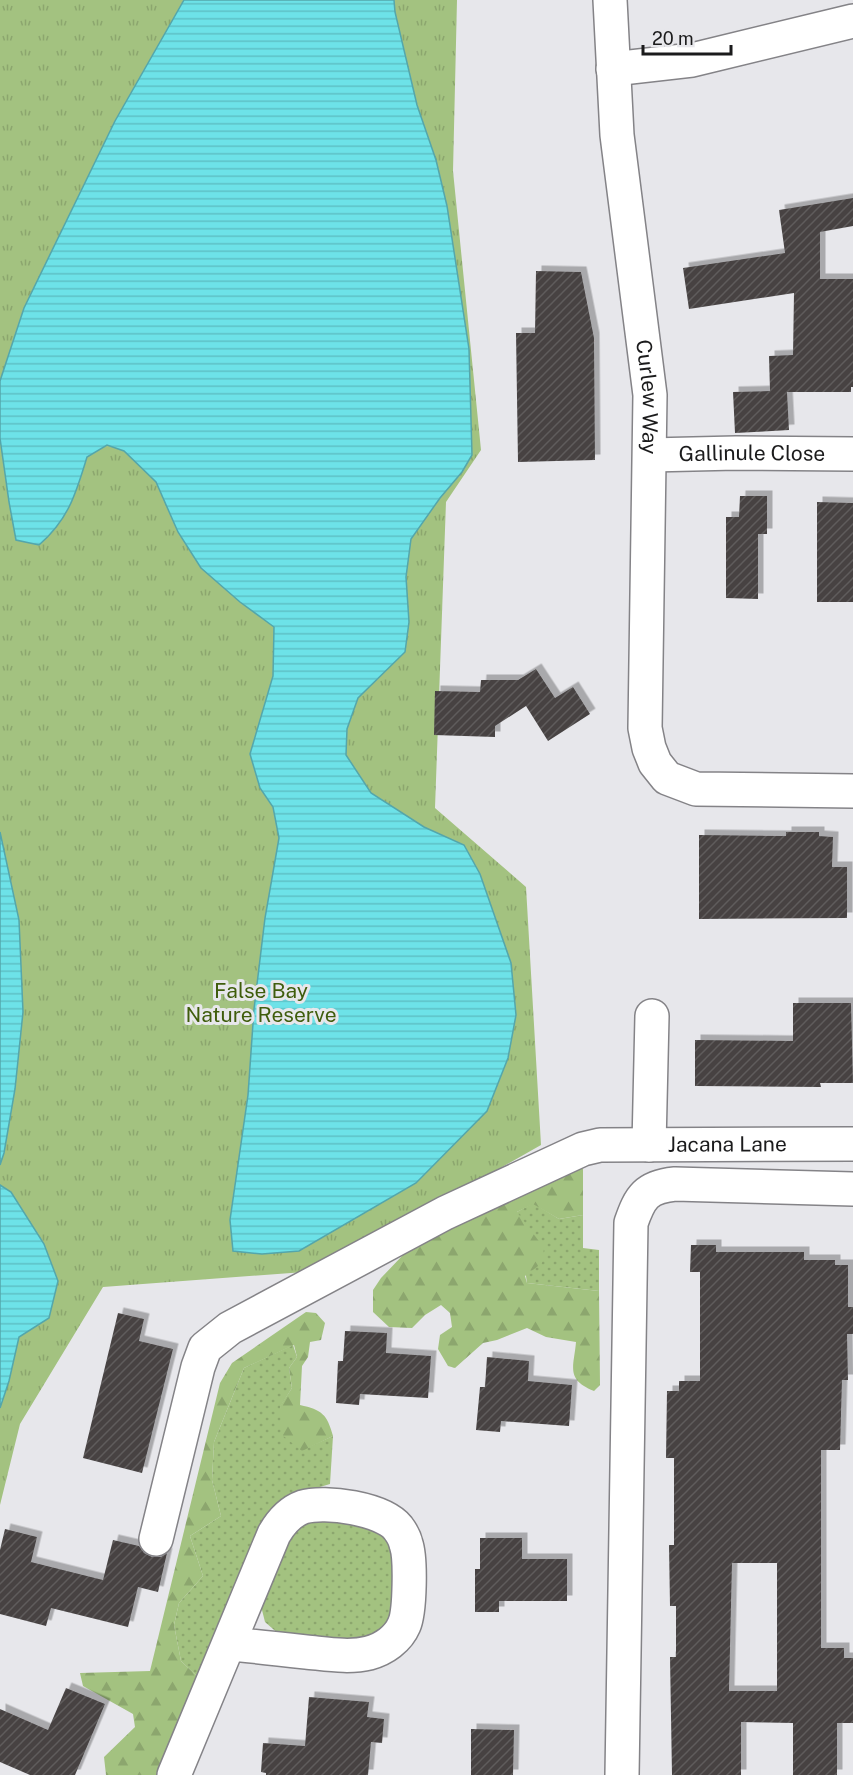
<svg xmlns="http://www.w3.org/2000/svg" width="853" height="1775" font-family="'Public Sans',sans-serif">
  <defs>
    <pattern id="grass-dots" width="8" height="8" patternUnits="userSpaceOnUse" patternTransform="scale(1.5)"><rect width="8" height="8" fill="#a3c280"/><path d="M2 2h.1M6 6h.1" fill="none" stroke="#8ca66e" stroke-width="1.8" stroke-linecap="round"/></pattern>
    <pattern id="forest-firs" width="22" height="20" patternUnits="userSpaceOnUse" patternTransform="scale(1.5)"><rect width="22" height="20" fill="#a3c280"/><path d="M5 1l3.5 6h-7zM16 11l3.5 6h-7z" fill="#8ca66e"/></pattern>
    <pattern id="park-tufts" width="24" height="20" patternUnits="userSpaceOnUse" patternTransform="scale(1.5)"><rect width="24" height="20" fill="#a3c280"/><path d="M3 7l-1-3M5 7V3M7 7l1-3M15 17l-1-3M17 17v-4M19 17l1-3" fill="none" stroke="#8ca66e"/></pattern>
    <pattern id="water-rules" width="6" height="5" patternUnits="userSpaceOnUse" patternTransform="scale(1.5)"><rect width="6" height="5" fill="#6de2e8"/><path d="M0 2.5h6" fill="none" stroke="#5ec1c6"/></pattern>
    <pattern id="building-hatch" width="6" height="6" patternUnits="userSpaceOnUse" patternTransform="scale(1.5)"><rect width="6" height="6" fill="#474343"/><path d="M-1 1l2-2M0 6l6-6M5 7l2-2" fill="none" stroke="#5e5b5b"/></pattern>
    <filter id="shadow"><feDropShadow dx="5.5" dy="-5.5" stdDeviation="0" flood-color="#0004"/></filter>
  </defs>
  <rect width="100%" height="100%" fill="#e7e7eb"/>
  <g fill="url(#grass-dots)">
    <path d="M 533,1203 L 559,1219 L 583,1215 L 583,1248 L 599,1250 L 599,1291 L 527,1283 L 517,1212 Z"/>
    <path d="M 293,1345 L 297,1357 L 289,1368 L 292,1388 L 280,1407 L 302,1450 L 333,1436 L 330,1484 L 290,1496 L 200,1679 L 181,1661 L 174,1625 L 179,1603 L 203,1576 L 190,1536 L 221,1516 L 212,1480 L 214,1442 L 244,1368 Z"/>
    <path d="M 311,1520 L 363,1522 L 388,1539 L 395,1558 L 391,1622 L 370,1643 L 281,1636 L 265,1622 L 260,1602 L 293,1530 Z"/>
  </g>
  <g fill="url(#forest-firs)">
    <path d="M 553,1167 L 583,1169 L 583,1215 L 559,1219 L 533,1204 L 517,1212 L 544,1248 L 542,1263 L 525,1276 L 527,1283 L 599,1291 L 600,1385 L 594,1391 C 565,1379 574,1367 576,1342 L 546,1337 L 527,1328 L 497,1340 L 483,1343 L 455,1368 L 448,1366 L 438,1349 L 440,1335 L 452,1327 L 450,1313 L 441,1305 L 425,1315 L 412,1328 L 389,1327 L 373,1312 L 373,1290 L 381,1278 L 426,1231 Z"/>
    <path d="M 306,1312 L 316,1313 L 325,1323 L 321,1340 L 310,1342 L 308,1357 L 302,1366 L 300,1405 C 322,1410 327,1414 333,1436 L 302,1451 L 281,1434 L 280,1406 L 292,1388 L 289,1368 L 297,1357 L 294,1345 L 244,1368 L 214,1442 L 212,1480 L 221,1516 L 190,1536 L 203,1576 L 179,1603 L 174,1625 L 181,1661 L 200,1679 L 161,1775 L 106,1775 L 104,1757 L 135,1727 L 133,1714 L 83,1686 L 80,1673 L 150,1671 L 220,1383 L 232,1363 Z"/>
  </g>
  <path fill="url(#park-tufts)" d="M 0,0 L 457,0 L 453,171 L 481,450 L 446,502 L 435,808 L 526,887 L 541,1145 L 318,1271 L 103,1287 L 20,1424 L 0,1505 Z"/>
  <g fill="url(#water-rules)" stroke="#54a6ab" stroke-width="1.5">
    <path d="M 184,0 L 394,0 L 395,12 L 417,105 L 436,160 L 447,206 L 469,349 L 472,455 L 462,472 L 440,498 L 411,539 L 406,577 L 409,622 L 405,652 L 358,698 L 347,729 L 346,755 L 371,793 L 424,827 L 464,845 L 480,874 L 511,963 L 516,1015 L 508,1058 L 487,1111 L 416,1183 L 299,1251 L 262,1254 L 233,1251 L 230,1220 L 248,1095 L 254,1009 L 265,918 L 279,838 L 273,807 L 260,788 L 250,754 L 273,676 L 274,627 L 240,602 L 201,568 L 178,532 L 156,482 L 124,451 L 107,445 L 87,457 C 76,493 69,519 39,545 L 16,540 L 9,502 L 0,438 L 0,381 L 24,308 L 115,121 Z"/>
    <path d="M 0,832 L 19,920 L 23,1012 L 15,1089 L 4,1153 L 0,1165 Z"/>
    <path d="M 0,1185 L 11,1192 L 44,1244 L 58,1281 L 49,1318 L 19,1337 L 9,1381 L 0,1408 Z"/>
  </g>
  <g fill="url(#building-hatch)" fill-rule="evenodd" filter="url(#shadow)">
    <path d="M 853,198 L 853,226 L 820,232 L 820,279 L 853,279 L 853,387 L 851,387 L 851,392 L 787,392 L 789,430 L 735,433 L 733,392 L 770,391 L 769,356 L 793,355 L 794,293 L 689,309 L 683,268 L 785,253 L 779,210 Z"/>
    <path d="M 536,271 L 581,272 L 594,338 L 595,460 L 518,462 L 516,333 L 535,333 Z"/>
    <path d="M 740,496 L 767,496 L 767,534 L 758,534 L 758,599 L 726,598 L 726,517 L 739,517 Z"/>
    <path d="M 817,502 L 853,503 L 853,602 L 817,602 Z"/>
    <path d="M 536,669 L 555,698 L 573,687 L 590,714 L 548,741 L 526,706 L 495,726 L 495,737 L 434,735 L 435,691 L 480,692 L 481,680 L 518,680 Z"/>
    <path d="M 786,832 L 819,832 L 819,836 L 833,837 L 832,867 L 847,867 L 847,918 L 699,919 L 699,835 L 786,836 Z"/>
    <path d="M 793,1003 L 851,1003 L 853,1083 L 820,1083 L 821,1087 L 695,1086 L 695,1040 L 793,1041 Z"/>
    <path d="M 691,1245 L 716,1245 L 716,1252 L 804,1252 L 804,1260 L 835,1260 L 835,1265 L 848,1265 L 848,1307 L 853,1307 L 853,1334 L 847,1334 L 848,1380 L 842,1380 L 840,1450 L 821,1450 L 821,1648 L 844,1648 L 844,1658 L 853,1658 L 853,1723 L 837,1723 L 837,1775 L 793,1775 L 793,1723 L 741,1722 L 741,1775 L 672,1775 L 670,1657 L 676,1657 L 676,1606 L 670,1606 L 669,1545 L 674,1545 L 674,1458 L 666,1458 L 667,1391 L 679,1391 L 679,1381 L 700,1381 L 700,1272 L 690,1272 ZM 732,1563 L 777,1563 L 777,1691 L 729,1691 Z"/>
    <path d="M 118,1313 L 144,1319 L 139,1341 L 173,1349 L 142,1473 L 83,1458 Z"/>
    <path d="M 345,1331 L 387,1333 L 386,1353 L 431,1356 L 428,1398 L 360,1394 L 359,1405 L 336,1403 L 338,1361 L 343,1361 Z"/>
    <path d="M 487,1357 L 529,1361 L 528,1381 L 572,1385 L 569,1426 L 501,1421 L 500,1432 L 476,1430 L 480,1387 L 485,1387 Z"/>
    <path d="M 5,1529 L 37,1537 L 31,1562 L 103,1580 L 113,1540 L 139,1546 L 144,1553 L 152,1557 L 161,1557 L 167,1553 L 158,1592 L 138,1587 L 128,1627 L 51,1608 L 46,1626 L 0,1614 L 0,1550 Z"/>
    <path d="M 480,1538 L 522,1538 L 522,1559 L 567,1559 L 567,1601 L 499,1601 L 499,1612 L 475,1612 L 475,1569 L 480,1569 Z"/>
    <path d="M 66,1688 L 105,1704 L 75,1775 L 30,1775 L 0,1762 L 0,1709 L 48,1730 Z"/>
    <path d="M 309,1697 L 369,1702 L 367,1717 L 384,1719 L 382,1743 L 371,1742 L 368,1775 L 266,1775 L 266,1773 L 261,1772 L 263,1743 L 305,1746 Z"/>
    <path d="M 471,1729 L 514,1730 L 513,1775 L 471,1775 Z"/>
  </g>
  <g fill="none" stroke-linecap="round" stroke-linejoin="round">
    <defs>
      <g id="minor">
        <path id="s1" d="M 610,0 L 617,135 L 650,395 L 645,728 L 649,748 L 655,763 L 667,778 L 696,789 L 853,791"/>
        <path d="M 613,69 L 692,60 L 853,21"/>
        <path id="s2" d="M 650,455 L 736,453 L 853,454"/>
        <path d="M 649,1145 L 652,1016"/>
        <path id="s3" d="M 156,1539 L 198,1367 L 205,1348 L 230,1328 L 445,1213 L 583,1149 L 600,1145 L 853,1144"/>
        <path d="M 174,1775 L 274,1534 C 281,1522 289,1512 303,1507 C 325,1500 383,1509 398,1528 C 401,1532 405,1539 406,1544 C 411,1558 410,1612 404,1625 C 398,1639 384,1649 369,1653 C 349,1658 327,1654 306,1652 C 280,1649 254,1646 229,1644"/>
        <path d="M 622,1775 L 631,1223 C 640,1197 646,1187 675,1184 L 853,1189"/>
      </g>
    </defs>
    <use href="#minor" stroke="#848387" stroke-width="36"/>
    <use href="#minor" stroke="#fff" stroke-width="33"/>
  </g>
  <g text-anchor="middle" stroke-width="6" stroke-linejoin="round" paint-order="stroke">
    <g font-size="21" fill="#1b1b1c" stroke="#e7e7eb">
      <text dy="7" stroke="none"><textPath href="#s1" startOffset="399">Curlew Way</textPath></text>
      <text dy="7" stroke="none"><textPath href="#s2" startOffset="102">Gallinule Close</textPath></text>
      <text dy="7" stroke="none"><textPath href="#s3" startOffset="770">Jacana Lane</textPath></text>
    </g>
    <g font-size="21" fill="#3f5d0c" stroke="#e7e7eb">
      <text x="261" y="998">False Bay<tspan x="261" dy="24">Nature Reserve</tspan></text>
    </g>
  </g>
  <path d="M643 45v9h88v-9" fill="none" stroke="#1b1b1c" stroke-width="3"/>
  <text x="652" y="45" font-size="18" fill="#1b1b1c" stroke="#e7e7eb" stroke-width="4.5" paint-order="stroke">20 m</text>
</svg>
